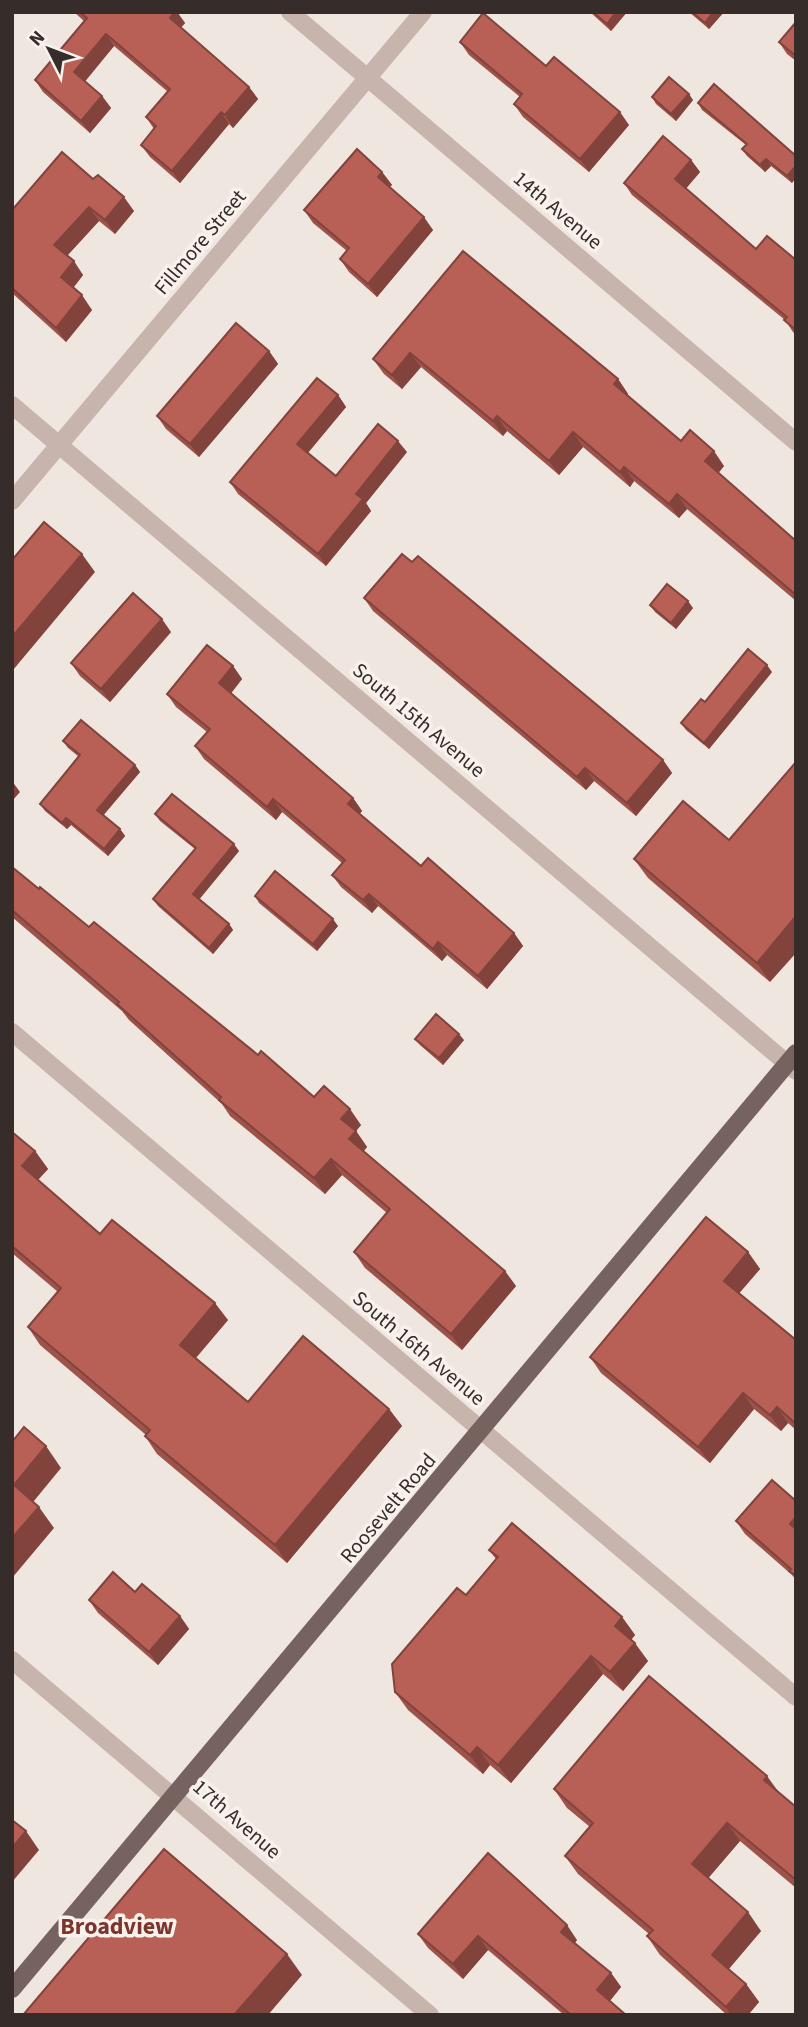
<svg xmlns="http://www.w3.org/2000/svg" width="808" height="2027" font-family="'Source Sans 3',sans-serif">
  <rect width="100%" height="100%" fill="#f0e6e0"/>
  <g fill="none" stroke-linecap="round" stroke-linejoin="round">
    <g stroke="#c7b5ad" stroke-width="18">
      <path d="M 290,12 L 796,442"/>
      <path d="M 12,405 L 796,1071"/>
      <path d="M 12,501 L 423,12"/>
      <path d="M 12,1032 L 796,1697"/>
      <path d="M 12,1660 L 430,2015"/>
    </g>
    <path stroke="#76625e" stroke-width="18" d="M 12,1989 L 796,1053"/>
  </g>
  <g fill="#9e534a">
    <path d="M 74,12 L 177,12 L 185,23 L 181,27 L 249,87 L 258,99 L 233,128 L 229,124 L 180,183 L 150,157 L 141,145 L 154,129 L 146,117 L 168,92 L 114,46 L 85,81 L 102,96 L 111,108 L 90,133 L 43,92 L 35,80 L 84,21 Z"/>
    <path d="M 590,12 L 627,12 L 611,31 Z"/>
    <path d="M 689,12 L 724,12 L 709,29 Z"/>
    <path d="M 796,22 L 796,61 L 787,54 L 779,42 Z"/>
    <path d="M 460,42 L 546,66 L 629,125 L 589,172 L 523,117 L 514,104 L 520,97 L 469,55 Z"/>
    <path d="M 652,97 L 693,100 L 676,121 L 656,104 Z"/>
    <path d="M 698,103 L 796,156 L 792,183 L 771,166 L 765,172 L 747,156 L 742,149 L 746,145 L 702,110 Z"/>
    <path d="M 691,160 L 700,172 L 686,188 L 756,249 L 796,260 L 796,335 L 793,332 L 785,320 L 632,195 L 624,183 Z"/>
    <path d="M 382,172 L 392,185 L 389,187 L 433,230 L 377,297 L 349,272 L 340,259 L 347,251 L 313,223 L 304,210 Z"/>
    <path d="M 93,179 L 134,211 L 115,234 L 99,221 L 67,256 L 83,275 L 73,288 L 92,310 L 66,342 L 12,293 L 12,210 Z"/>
    <path d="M 463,251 L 618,379 L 628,394 L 627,395 L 681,441 L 724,466 L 718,473 L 796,541 L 796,601 L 687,509 L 679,518 L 634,481 L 630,487 L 583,447 L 559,475 L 507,431 L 503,436 L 421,367 L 402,389 L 384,374 L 373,359 Z"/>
    <path d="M 269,351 L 278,364 L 199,457 L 166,429 L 157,416 Z"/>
    <path d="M 338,395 L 346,407 L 308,453 L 336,476 L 407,452 L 366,503 L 371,511 L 326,566 L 238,494 L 230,482 Z"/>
    <path d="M 364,598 L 663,760 L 672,773 L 636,816 L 594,781 L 586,790 L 373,611 Z"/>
    <path d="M 650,605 L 693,608 L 676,629 L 655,612 Z"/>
    <path d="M 171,632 L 110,702 L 80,676 L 71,663 Z"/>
    <path d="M 233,666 L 242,679 L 231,693 L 353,798 L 362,811 L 359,814 L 421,866 L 514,933 L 523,946 L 487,989 L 447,955 L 442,961 L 378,906 L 372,913 L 341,887 L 332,875 L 342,863 L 282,812 L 276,820 L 204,759 L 195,746 L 207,732 L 176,707 L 167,694 Z"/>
    <path d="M 772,672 L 709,749 L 686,730 L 681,723 Z"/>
    <path d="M 63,741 L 135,765 L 140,772 L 103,815 L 120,829 L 125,836 L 108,856 L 71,825 L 67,829 L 45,811 L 40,804 L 78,756 L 68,748 Z"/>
    <path d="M 155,814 L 239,851 L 199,899 L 229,924 L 233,930 L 213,954 L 158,906 L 153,899 L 195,849 L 160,821 Z"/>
    <path d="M 729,840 L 770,982 L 648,878 L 634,859 Z"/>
    <path d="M 12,867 L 39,889 L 258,1055 L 314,1097 L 361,1125 L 356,1131 L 367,1147 L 364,1151 L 516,1286 L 462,1350 L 365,1268 L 354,1252 L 387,1213 L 342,1175 L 325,1194 L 230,1116 L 222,1104 L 129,1020 L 122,1011 L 12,917 Z"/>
    <path d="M 255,896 L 338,926 L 317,951 L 259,903 Z"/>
    <path d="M 415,1039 L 464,1040 L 443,1065 L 420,1045 Z"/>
    <path d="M 12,1132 L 35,1151 L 48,1169 L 38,1180 L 100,1234 L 228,1320 L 196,1358 L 248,1402 L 389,1409 L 402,1426 L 287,1563 L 157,1454 L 145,1436 L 146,1435 L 40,1345 L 28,1327 L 58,1292 L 12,1253 Z"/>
    <path d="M 748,1252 L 760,1269 L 739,1293 L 796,1340 L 796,1430 L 788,1423 L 781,1431 L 754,1409 L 710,1463 L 601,1373 L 590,1357 Z"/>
    <path d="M 796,1501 L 796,1580 L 792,1575 L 745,1534 L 736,1521 Z"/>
    <path d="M 489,1550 L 622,1617 L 635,1635 L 631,1640 L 648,1661 L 623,1691 L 603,1674 L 511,1783 L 490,1765 L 483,1774 L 408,1710 L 395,1692 L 466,1595 L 496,1559 Z"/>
    <path d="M 135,1592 L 180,1616 L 189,1629 L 158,1665 L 98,1613 L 89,1600 Z"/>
    <path d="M 554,1789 L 780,1793 L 796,1807 L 796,1888 L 740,1841 L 708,1878 L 761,1931 L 729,1969 L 746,1984 L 759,2002 L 748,2015 L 727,2015 L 660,1955 L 647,1936 L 649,1934 L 578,1874 L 565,1856 L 590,1827 L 567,1808 Z"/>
    <path d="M 418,1934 L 577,1940 L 575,1943 L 611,1973 L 621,1987 L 610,2001 L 626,2015 L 564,2015 L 488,1950 L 463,1979 L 428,1948 Z"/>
  </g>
  <g fill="#81433c">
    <path d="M 175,12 L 177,12 L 185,23 L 179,30 L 170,18 Z"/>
    <path d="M 616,12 L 627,12 L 611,31 L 607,24 Z"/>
    <path d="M 713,12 L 724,12 L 709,29 L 705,23 Z"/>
    <path d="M 106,34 L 114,46 L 83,84 L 74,72 Z"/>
    <path d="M 249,87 L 258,99 L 233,128 L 225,115 Z"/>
    <path d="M 689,94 L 693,100 L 676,121 L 671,114 Z"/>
    <path d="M 102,96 L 111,108 L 90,133 L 81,121 Z"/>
    <path d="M 221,112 L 229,124 L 180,183 L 172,171 Z"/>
    <path d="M 620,112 L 629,125 L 589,172 L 580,159 Z"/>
    <path d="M 766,159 L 771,166 L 765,172 L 760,165 Z"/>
    <path d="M 691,160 L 700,172 L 684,191 L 675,179 Z"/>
    <path d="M 796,166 L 796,178 L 792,183 L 787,176 Z"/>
    <path d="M 382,172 L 392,185 L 387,190 L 378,177 Z"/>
    <path d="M 124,197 L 134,211 L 115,234 L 105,220 Z"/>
    <path d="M 89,207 L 99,221 L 64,259 L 54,245 Z"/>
    <path d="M 424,217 L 433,230 L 377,297 L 368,284 Z"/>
    <path d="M 74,261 L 83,275 L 70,292 L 61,277 Z"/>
    <path d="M 82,295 L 92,310 L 66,342 L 56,328 Z"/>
    <path d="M 269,351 L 278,364 L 199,457 L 190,444 Z"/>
    <path d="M 410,353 L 421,367 L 402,389 L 392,375 Z"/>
    <path d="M 618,379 L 628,394 L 624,399 L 614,384 Z"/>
    <path d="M 338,395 L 346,407 L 305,456 L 297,444 Z"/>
    <path d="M 497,416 L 507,431 L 503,436 L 493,421 Z"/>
    <path d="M 573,432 L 583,447 L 559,475 L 549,461 Z"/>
    <path d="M 398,441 L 407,452 L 366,503 L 371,511 L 326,566 L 318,554 L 356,494 Z"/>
    <path d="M 714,451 L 724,466 L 716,476 L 705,461 Z"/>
    <path d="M 624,467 L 634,481 L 630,487 L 620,472 Z"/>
    <path d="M 677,494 L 687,509 L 679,518 L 669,504 Z"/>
    <path d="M 82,554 L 95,572 L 13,670 L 12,637 Z"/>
    <path d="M 688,601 L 693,608 L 676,629 L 671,623 Z"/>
    <path d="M 162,619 L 171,632 L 110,702 L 101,689 Z"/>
    <path d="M 767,665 L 772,672 L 709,749 L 704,743 Z"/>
    <path d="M 233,666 L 242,679 L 229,696 L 219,683 Z"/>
    <path d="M 663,760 L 672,773 L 636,816 L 627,803 Z"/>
    <path d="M 135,765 L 140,772 L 102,817 L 97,810 Z"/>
    <path d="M 585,768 L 594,781 L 586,790 L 577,777 Z"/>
    <path d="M 12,781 L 20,792 L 12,801 Z"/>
    <path d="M 353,798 L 362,811 L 357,817 L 348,804 Z"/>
    <path d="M 273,799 L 282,812 L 276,820 L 267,807 Z"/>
    <path d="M 66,818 L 71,825 L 67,829 L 62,823 Z"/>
    <path d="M 120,829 L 125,836 L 108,856 L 104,849 Z"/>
    <path d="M 234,844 L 239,851 L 198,901 L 193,894 Z"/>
    <path d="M 369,894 L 378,906 L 372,913 L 363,900 Z"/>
    <path d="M 796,916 L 796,953 L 770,982 L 757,963 Z"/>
    <path d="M 333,919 L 338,926 L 317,951 L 313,944 Z"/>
    <path d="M 229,924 L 233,930 L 213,954 L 209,948 Z"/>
    <path d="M 514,933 L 523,946 L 487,989 L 478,976 Z"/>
    <path d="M 438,942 L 447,955 L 442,961 L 433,949 Z"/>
    <path d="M 459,1034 L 464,1040 L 443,1065 L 439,1058 Z"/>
    <path d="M 350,1109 L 361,1125 L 355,1132 L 356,1131 L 367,1147 L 360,1154 L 349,1139 L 341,1119 Z"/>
    <path d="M 35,1151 L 48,1169 L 34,1184 L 22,1166 Z"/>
    <path d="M 331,1159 L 342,1175 L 325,1194 L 314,1178 Z"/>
    <path d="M 748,1252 L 760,1269 L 736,1297 L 724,1281 Z"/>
    <path d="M 505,1271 L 516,1286 L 462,1350 L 451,1334 Z"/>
    <path d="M 215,1303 L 228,1320 L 192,1362 L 180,1345 Z"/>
    <path d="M 743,1393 L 754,1409 L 710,1463 L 698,1447 Z"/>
    <path d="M 777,1407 L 788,1423 L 781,1431 L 770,1415 Z"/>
    <path d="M 389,1409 L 402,1426 L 287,1563 L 275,1545 Z"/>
    <path d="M 46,1446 L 61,1468 L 29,1507 L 14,1485 Z"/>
    <path d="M 39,1507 L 54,1528 L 12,1578 L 12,1538 Z"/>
    <path d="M 796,1517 L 796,1533 L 790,1524 Z"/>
    <path d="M 180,1616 L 189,1629 L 158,1665 L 149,1652 Z"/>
    <path d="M 622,1617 L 635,1635 L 627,1644 L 615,1626 Z"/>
    <path d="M 635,1643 L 648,1661 L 623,1691 L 610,1672 Z"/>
    <path d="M 591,1656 L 603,1674 L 511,1783 L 498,1765 Z"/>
    <path d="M 477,1747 L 490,1765 L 483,1774 L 470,1755 Z"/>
    <path d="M 767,1776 L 780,1794 L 764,1780 Z"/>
    <path d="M 727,1823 L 740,1841 L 705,1882 L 692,1864 Z"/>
    <path d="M 26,1831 L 39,1850 L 12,1882 L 12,1848 Z"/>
    <path d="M 748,1912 L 761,1931 L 725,1973 L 712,1955 Z"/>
    <path d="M 567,1925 L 577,1940 L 572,1946 L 561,1932 Z"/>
    <path d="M 478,1936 L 488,1950 L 463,1979 L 453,1964 Z"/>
    <path d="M 287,1954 L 302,1975 L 268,2015 L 234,2015 Z"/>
    <path d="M 611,1973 L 621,1987 L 607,2004 L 597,1990 Z"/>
    <path d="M 746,1984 L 759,2002 L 748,2015 L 731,2015 L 726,2007 Z"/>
  </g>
  <g fill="#b86056" stroke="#81433c" stroke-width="2">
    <path d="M 80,12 L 175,12 L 170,18 L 249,87 L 225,115 L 221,112 L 172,171 L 141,145 L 156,126 L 146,117 L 170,89 L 106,34 L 74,72 L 102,96 L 81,121 L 35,80 L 87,18 Z"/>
    <path d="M 593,12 L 616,12 L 607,24 Z"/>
    <path d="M 692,12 L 713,12 L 705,23 Z"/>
    <path d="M 483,13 L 546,66 L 554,57 L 620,112 L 580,159 L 514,104 L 522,94 L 460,42 Z"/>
    <path d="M 796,22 L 796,56 L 779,42 Z"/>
    <path d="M 669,77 L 689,94 L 671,114 L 652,97 Z"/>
    <path d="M 714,84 L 796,156 L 796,166 L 787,176 L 766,159 L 760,165 L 742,149 L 747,144 L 698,103 Z"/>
    <path d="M 663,136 L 691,160 L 675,179 L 756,249 L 767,236 L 796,260 L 796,330 L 784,320 L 787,317 L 624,183 Z"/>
    <path d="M 357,149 L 382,172 L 378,177 L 424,217 L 368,284 L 340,259 L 349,248 L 304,210 Z"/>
    <path d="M 62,152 L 93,179 L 98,175 L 124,197 L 105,220 L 89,207 L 54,245 L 74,261 L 61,277 L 82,295 L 56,328 L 12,288 L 12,210 Z"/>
    <path d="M 463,251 L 618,379 L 614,384 L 681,441 L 690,430 L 714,451 L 705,461 L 796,541 L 796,595 L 677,494 L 669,504 L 624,467 L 620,472 L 573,432 L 549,461 L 497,416 L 493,421 L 410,353 L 392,375 L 373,359 Z"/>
    <path d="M 236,323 L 269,351 L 190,444 L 157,416 Z"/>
    <path d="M 317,378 L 338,395 L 297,444 L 336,476 L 378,424 L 398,441 L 356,494 L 363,499 L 318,554 L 230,482 Z"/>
    <path d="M 44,522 L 82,554 L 12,637 L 12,560 Z"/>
    <path d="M 402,554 L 412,562 L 418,556 L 663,760 L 627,803 L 585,768 L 577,777 L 364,598 Z"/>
    <path d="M 667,584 L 688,601 L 671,623 L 650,605 Z"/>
    <path d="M 133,593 L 162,619 L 101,689 L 71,663 Z"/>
    <path d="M 207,645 L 233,666 L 219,683 L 353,798 L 348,804 L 421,866 L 428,858 L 514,933 L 478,976 L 438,942 L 433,949 L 369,894 L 363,900 L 332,875 L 345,860 L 273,799 L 267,807 L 195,746 L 210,729 L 167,694 Z"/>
    <path d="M 748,649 L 767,665 L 704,743 L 681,723 L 701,699 L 705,702 Z"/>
    <path d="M 81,720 L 135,765 L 97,810 L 120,829 L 104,849 L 66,818 L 62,823 L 40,804 L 80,755 L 63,741 Z"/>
    <path d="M 796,762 L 796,916 L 757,963 L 634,859 L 683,801 L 729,840 Z"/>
    <path d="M 172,794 L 234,844 L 193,894 L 229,924 L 209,948 L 153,899 L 196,848 L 155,814 Z"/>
    <path d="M 12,867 L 39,889 L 40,887 L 89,927 L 94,922 L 258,1055 L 261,1051 L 314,1097 L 324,1086 L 350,1109 L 341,1119 L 356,1131 L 349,1139 L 505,1271 L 451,1334 L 354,1252 L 390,1209 L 331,1159 L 314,1178 L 219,1100 L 221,1097 L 117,1004 L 119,1002 L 12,910 Z"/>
    <path d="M 275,871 L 333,919 L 313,944 L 255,896 Z"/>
    <path d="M 436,1014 L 459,1034 L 439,1058 L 415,1039 Z"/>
    <path d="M 12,1132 L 35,1151 L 22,1166 L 100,1234 L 112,1220 L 215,1303 L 180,1345 L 248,1402 L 303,1336 L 389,1409 L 275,1545 L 145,1436 L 150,1430 L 28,1327 L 61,1288 L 12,1246 Z"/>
    <path d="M 706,1217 L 748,1252 L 724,1281 L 796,1340 L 796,1424 L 777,1407 L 770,1415 L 743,1393 L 698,1447 L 590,1357 Z"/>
    <path d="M 24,1427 L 46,1446 L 14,1485 L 39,1507 L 12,1538 L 12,1442 Z"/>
    <path d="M 772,1480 L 796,1501 L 796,1517 L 790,1524 L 796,1529 L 796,1576 L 789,1571 L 791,1569 L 736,1521 Z"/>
    <path d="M 512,1523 L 622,1617 L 615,1626 L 635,1643 L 610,1672 L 591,1656 L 498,1765 L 477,1747 L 470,1755 L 395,1692 L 392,1664 L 457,1588 L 466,1595 L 498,1557 L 489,1550 Z"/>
    <path d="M 113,1572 L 135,1592 L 142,1584 L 180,1616 L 149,1652 L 89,1600 Z"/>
    <path d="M 649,1676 L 767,1776 L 764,1780 L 796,1807 L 796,1880 L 727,1823 L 692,1864 L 748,1912 L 712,1955 L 746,1984 L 726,2007 L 647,1936 L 653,1930 L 565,1856 L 593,1823 L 554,1789 Z"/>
    <path d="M 12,1820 L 26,1831 L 12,1848 Z"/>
    <path d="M 164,1849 L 287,1954 L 234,2015 L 23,2015 Z"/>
    <path d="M 488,1853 L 567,1925 L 561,1932 L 611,1973 L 597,1990 L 626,2015 L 571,2015 L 478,1936 L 453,1964 L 418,1934 Z"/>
  </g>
  <g text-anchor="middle" stroke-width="7" stroke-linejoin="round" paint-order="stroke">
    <g font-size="21" fill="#362d2b" stroke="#f8f1ec">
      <text transform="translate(558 210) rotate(40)" y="7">14th Avenue</text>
      <text transform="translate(200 242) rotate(-50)" y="7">Fillmore Street</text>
      <text transform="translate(419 720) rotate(40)" y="7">South 15th Avenue</text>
      <text transform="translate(419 1348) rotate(40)" y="7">South 16th Avenue</text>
      <text transform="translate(388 1508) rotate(-50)" y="7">Roosevelt Road</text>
      <text transform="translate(237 1819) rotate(41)" y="7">17th Avenue</text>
    </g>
    <g font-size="24" font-weight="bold" fill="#7c352d" stroke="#f8f1ec">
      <text x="117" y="1934">Broadview</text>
    </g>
  </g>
  <rect width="808" height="2027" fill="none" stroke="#362d2b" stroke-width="28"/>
  <g transform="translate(49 49) rotate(312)" stroke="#f8f1ec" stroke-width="5" paint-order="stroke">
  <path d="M0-5L12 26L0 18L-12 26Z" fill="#362d2b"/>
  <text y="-10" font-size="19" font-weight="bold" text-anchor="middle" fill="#362d2b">N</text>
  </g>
</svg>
